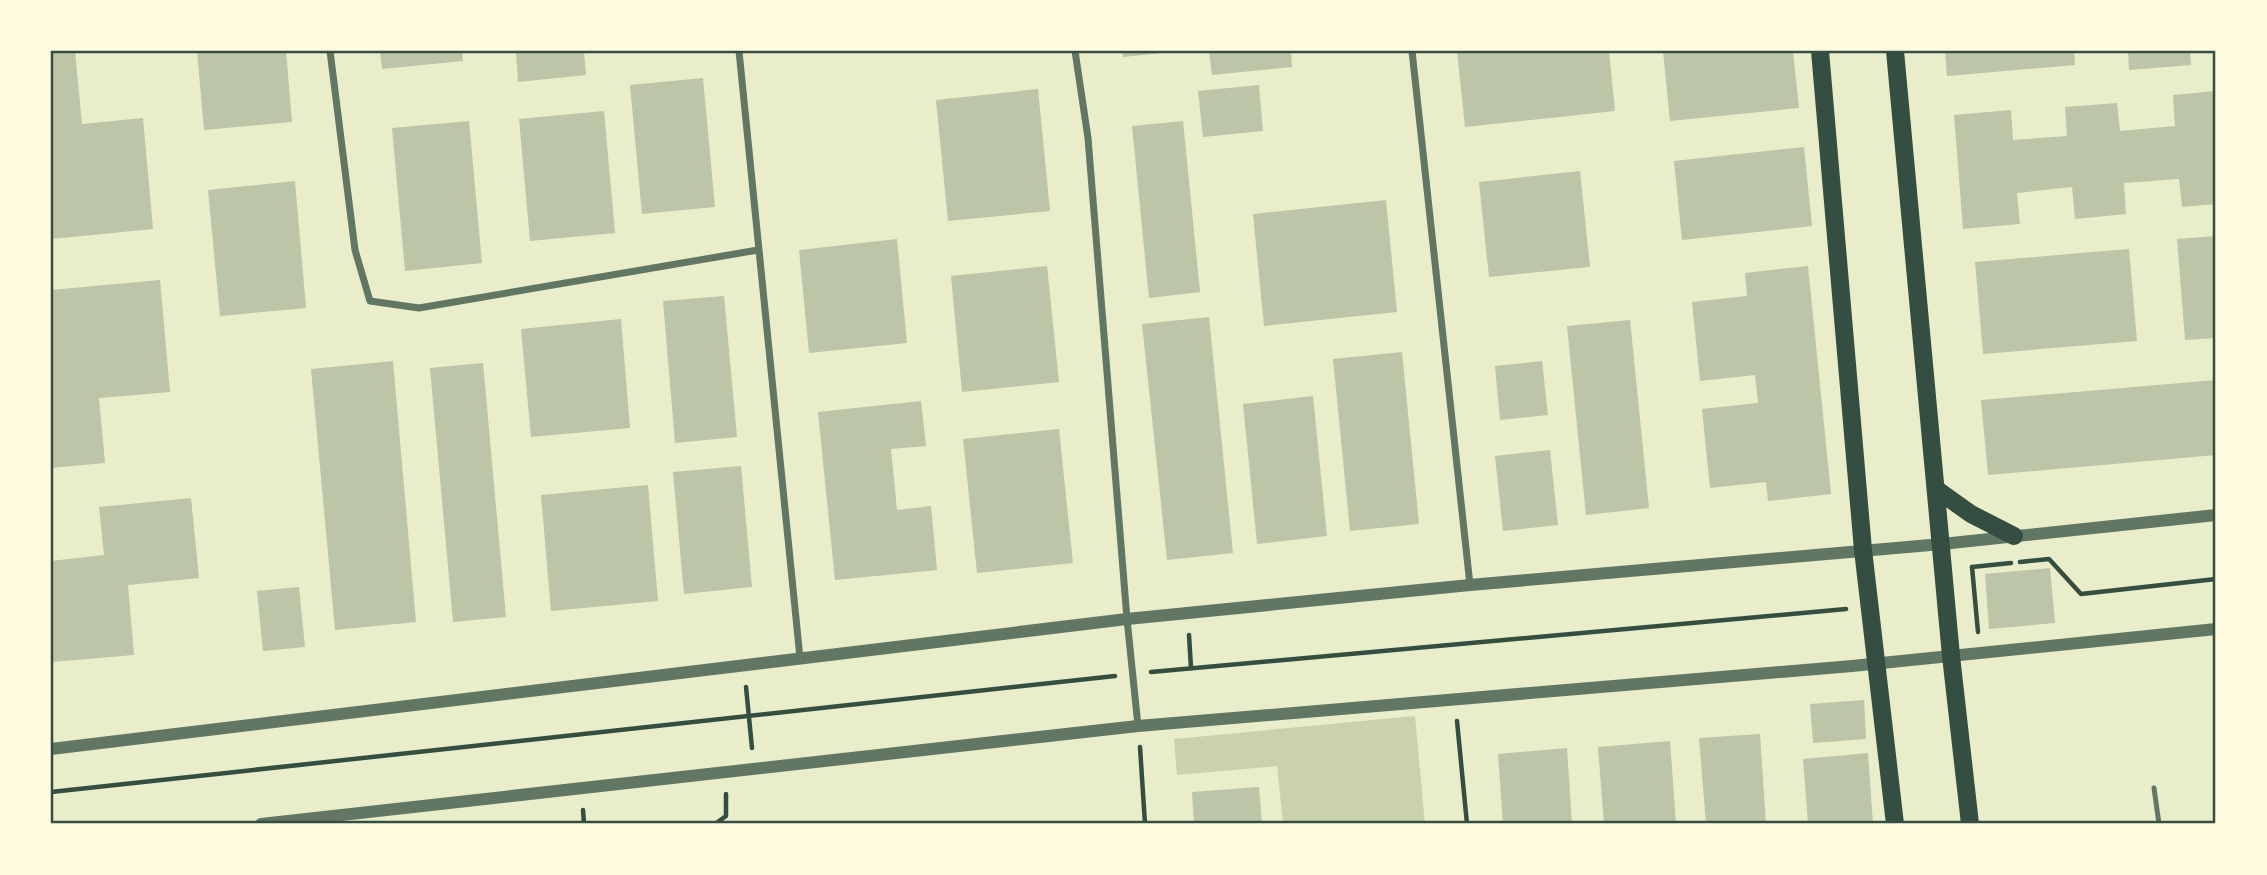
<svg xmlns="http://www.w3.org/2000/svg" width="2267" height="875" font-family="'Sofia Sans Condensed',sans-serif">
  <rect width="100%" height="100%" fill="#e9edc9"/>
  <path fill="#cad2ad" d="M 1415,716 L 1425,824 L 1283,824 L 1277,766 L 1177,775 L 1174,739 Z"/>
  <g fill="#bcc5a7">
    <path d="M 51,51 L 75,51 L 82,124 L 143,118 L 153,229 L 51,239 Z"/>
    <path d="M 197,51 L 286,51 L 292,122 L 204,130 Z"/>
    <path d="M 380,51 L 462,51 L 463,61 L 382,69 Z"/>
    <path d="M 516,51 L 584,51 L 586,75 L 518,82 Z"/>
    <path d="M 1122,51 L 1161,51 L 1161,53 L 1123,57 Z"/>
    <path d="M 1209,51 L 1291,51 L 1292,67 L 1212,75 Z"/>
    <path d="M 1457,51 L 1609,51 L 1615,111 L 1465,127 Z"/>
    <path d="M 1663,51 L 1793,51 L 1799,108 L 1670,121 Z"/>
    <path d="M 1945,51 L 2074,51 L 2075,65 L 1947,76 Z"/>
    <path d="M 2128,51 L 2190,51 L 2191,65 L 2129,70 Z"/>
    <path d="M 703,78 L 715,207 L 642,214 L 630,85 Z"/>
    <path d="M 1259,85 L 1263,131 L 1203,137 L 1198,91 Z"/>
    <path d="M 1038,89 L 1050,211 L 948,221 L 936,100 Z"/>
    <path d="M 2216,91 L 2216,204 L 2182,207 L 2179,179 L 2124,183 L 2126,214 L 2075,219 L 2072,187 L 2017,193 L 2020,224 L 1963,229 L 1954,115 L 2011,110 L 2013,140 L 2067,136 L 2065,107 L 2117,103 L 2120,131 L 2175,126 L 2173,95 Z"/>
    <path d="M 604,111 L 615,233 L 530,241 L 519,119 Z"/>
    <path d="M 469,121 L 482,263 L 405,271 L 392,128 Z"/>
    <path d="M 1183,121 L 1200,292 L 1149,298 L 1132,126 Z"/>
    <path d="M 1804,147 L 1812,226 L 1682,240 L 1674,161 Z"/>
    <path d="M 1580,171 L 1590,267 L 1489,277 L 1479,182 Z"/>
    <path d="M 295,181 L 306,308 L 220,316 L 208,190 Z"/>
    <path d="M 1386,200 L 1397,312 L 1264,326 L 1253,214 Z"/>
    <path d="M 2216,236 L 2216,338 L 2185,340 L 2177,239 Z"/>
    <path d="M 897,239 L 907,343 L 809,353 L 799,250 Z"/>
    <path d="M 2129,249 L 2137,341 L 1983,354 L 1975,262 Z"/>
    <path d="M 1047,266 L 1059,382 L 962,392 L 951,276 Z"/>
    <path d="M 1808,266 L 1831,494 L 1768,501 L 1766,482 L 1710,488 L 1702,409 L 1758,403 L 1755,375 L 1700,381 L 1692,302 L 1747,296 L 1745,273 Z"/>
    <path d="M 160,280 L 170,392 L 99,398 L 105,463 L 51,468 L 51,290 Z"/>
    <path d="M 724,296 L 737,437 L 675,443 L 663,301 Z"/>
    <path d="M 1209,317 L 1233,553 L 1167,560 L 1142,324 Z"/>
    <path d="M 621,319 L 630,428 L 531,437 L 521,329 Z"/>
    <path d="M 1630,320 L 1649,508 L 1586,515 L 1567,326 Z"/>
    <path d="M 1402,352 L 1419,524 L 1350,531 L 1333,359 Z"/>
    <path d="M 393,361 L 416,622 L 335,630 L 311,369 Z"/>
    <path d="M 1542,361 L 1548,415 L 1500,420 L 1495,366 Z"/>
    <path d="M 483,363 L 506,617 L 453,622 L 430,368 Z"/>
    <path d="M 2216,380 L 2216,455 L 1988,475 L 1981,400 Z"/>
    <path d="M 1313,396 L 1327,536 L 1257,544 L 1243,404 Z"/>
    <path d="M 921,401 L 926,446 L 891,449 L 897,510 L 931,506 L 937,570 L 835,580 L 818,412 Z"/>
    <path d="M 1059,429 L 1073,563 L 977,573 L 963,439 Z"/>
    <path d="M 1550,450 L 1558,525 L 1503,531 L 1495,456 Z"/>
    <path d="M 741,466 L 752,587 L 684,594 L 673,472 Z"/>
    <path d="M 648,485 L 658,601 L 551,611 L 541,495 Z"/>
    <path d="M 191,498 L 199,578 L 128,585 L 134,655 L 51,662 L 51,561 L 104,555 L 99,507 Z"/>
    <path d="M 2050,568 L 2055,623 L 1989,629 L 1985,574 Z"/>
    <path d="M 299,587 L 305,647 L 263,651 L 257,591 Z"/>
    <path d="M 1864,700 L 1866,739 L 1813,743 L 1810,704 Z"/>
    <path d="M 1760,734 L 1766,824 L 1706,824 L 1699,738 Z"/>
    <path d="M 1670,741 L 1676,824 L 1604,824 L 1598,747 Z"/>
    <path d="M 1567,748 L 1572,824 L 1503,824 L 1498,754 Z"/>
    <path d="M 1868,753 L 1873,824 L 1808,824 L 1803,759 Z"/>
    <path d="M 1259,787 L 1262,824 L 1194,824 L 1192,792 Z"/>
  </g>
  <g fill="none" stroke-linecap="round" stroke-linejoin="round">
    <g stroke="#344e41" stroke-width="4.5">
      <path d="M 2020,562 L 2049,559 L 2081,594 L 2216,579"/>
      <path d="M 1972,567 L 2011,563"/>
      <path d="M 1972,567 L 1978,632"/>
      <path d="M 1189,635 L 1191,668"/>
      <path d="M 1151,672 L 1846,609"/>
      <path d="M 746,687 L 752,748"/>
      <path d="M 1457,721 L 1467,824"/>
      <path d="M 1140,747 L 1145,824"/>
      <path d="M 51,792 L 1115,676"/>
      <path d="M 583,810 L 584,824"/>
      <path d="M 715,824 L 726,816 L 726,794"/>
    </g>
    <path stroke="#617663" stroke-width="5" d="M 2154,788 L 2159,824"/>
    <g stroke="#617663" stroke-width="7">
      <path d="M 330,51 L 355,250 L 370,301 L 419,308 L 758,250"/>
      <path d="M 739,51 L 800,658"/>
      <path d="M 1075,51 L 1088,138 L 1127,619 L 1138,726"/>
      <path d="M 1412,51 L 1470,585"/>
    </g>
    <g stroke="#617663" stroke-width="12">
      <path d="M 51,749 L 1127,619 L 1470,585 L 1942,544 L 2216,515"/>
      <path d="M 261,824 L 1138,726 L 1852,666 L 2216,629"/>
    </g>
    <g stroke="#344e41" stroke-width="18">
      <path d="M 1820,51 L 1863,550 L 1895,824"/>
      <path d="M 1895,51 L 1951,656 L 1970,824"/>
      <path d="M 1936,489 L 1971,514 L 2014,536"/>
    </g>
  </g>
  <rect width="2267" height="875" fill="none" stroke="#fefae0" stroke-width="105"/>
  <rect x="52" y="52" width="2162" height="770" fill="none" stroke="#344e41" stroke-width="2.5"/>
</svg>
